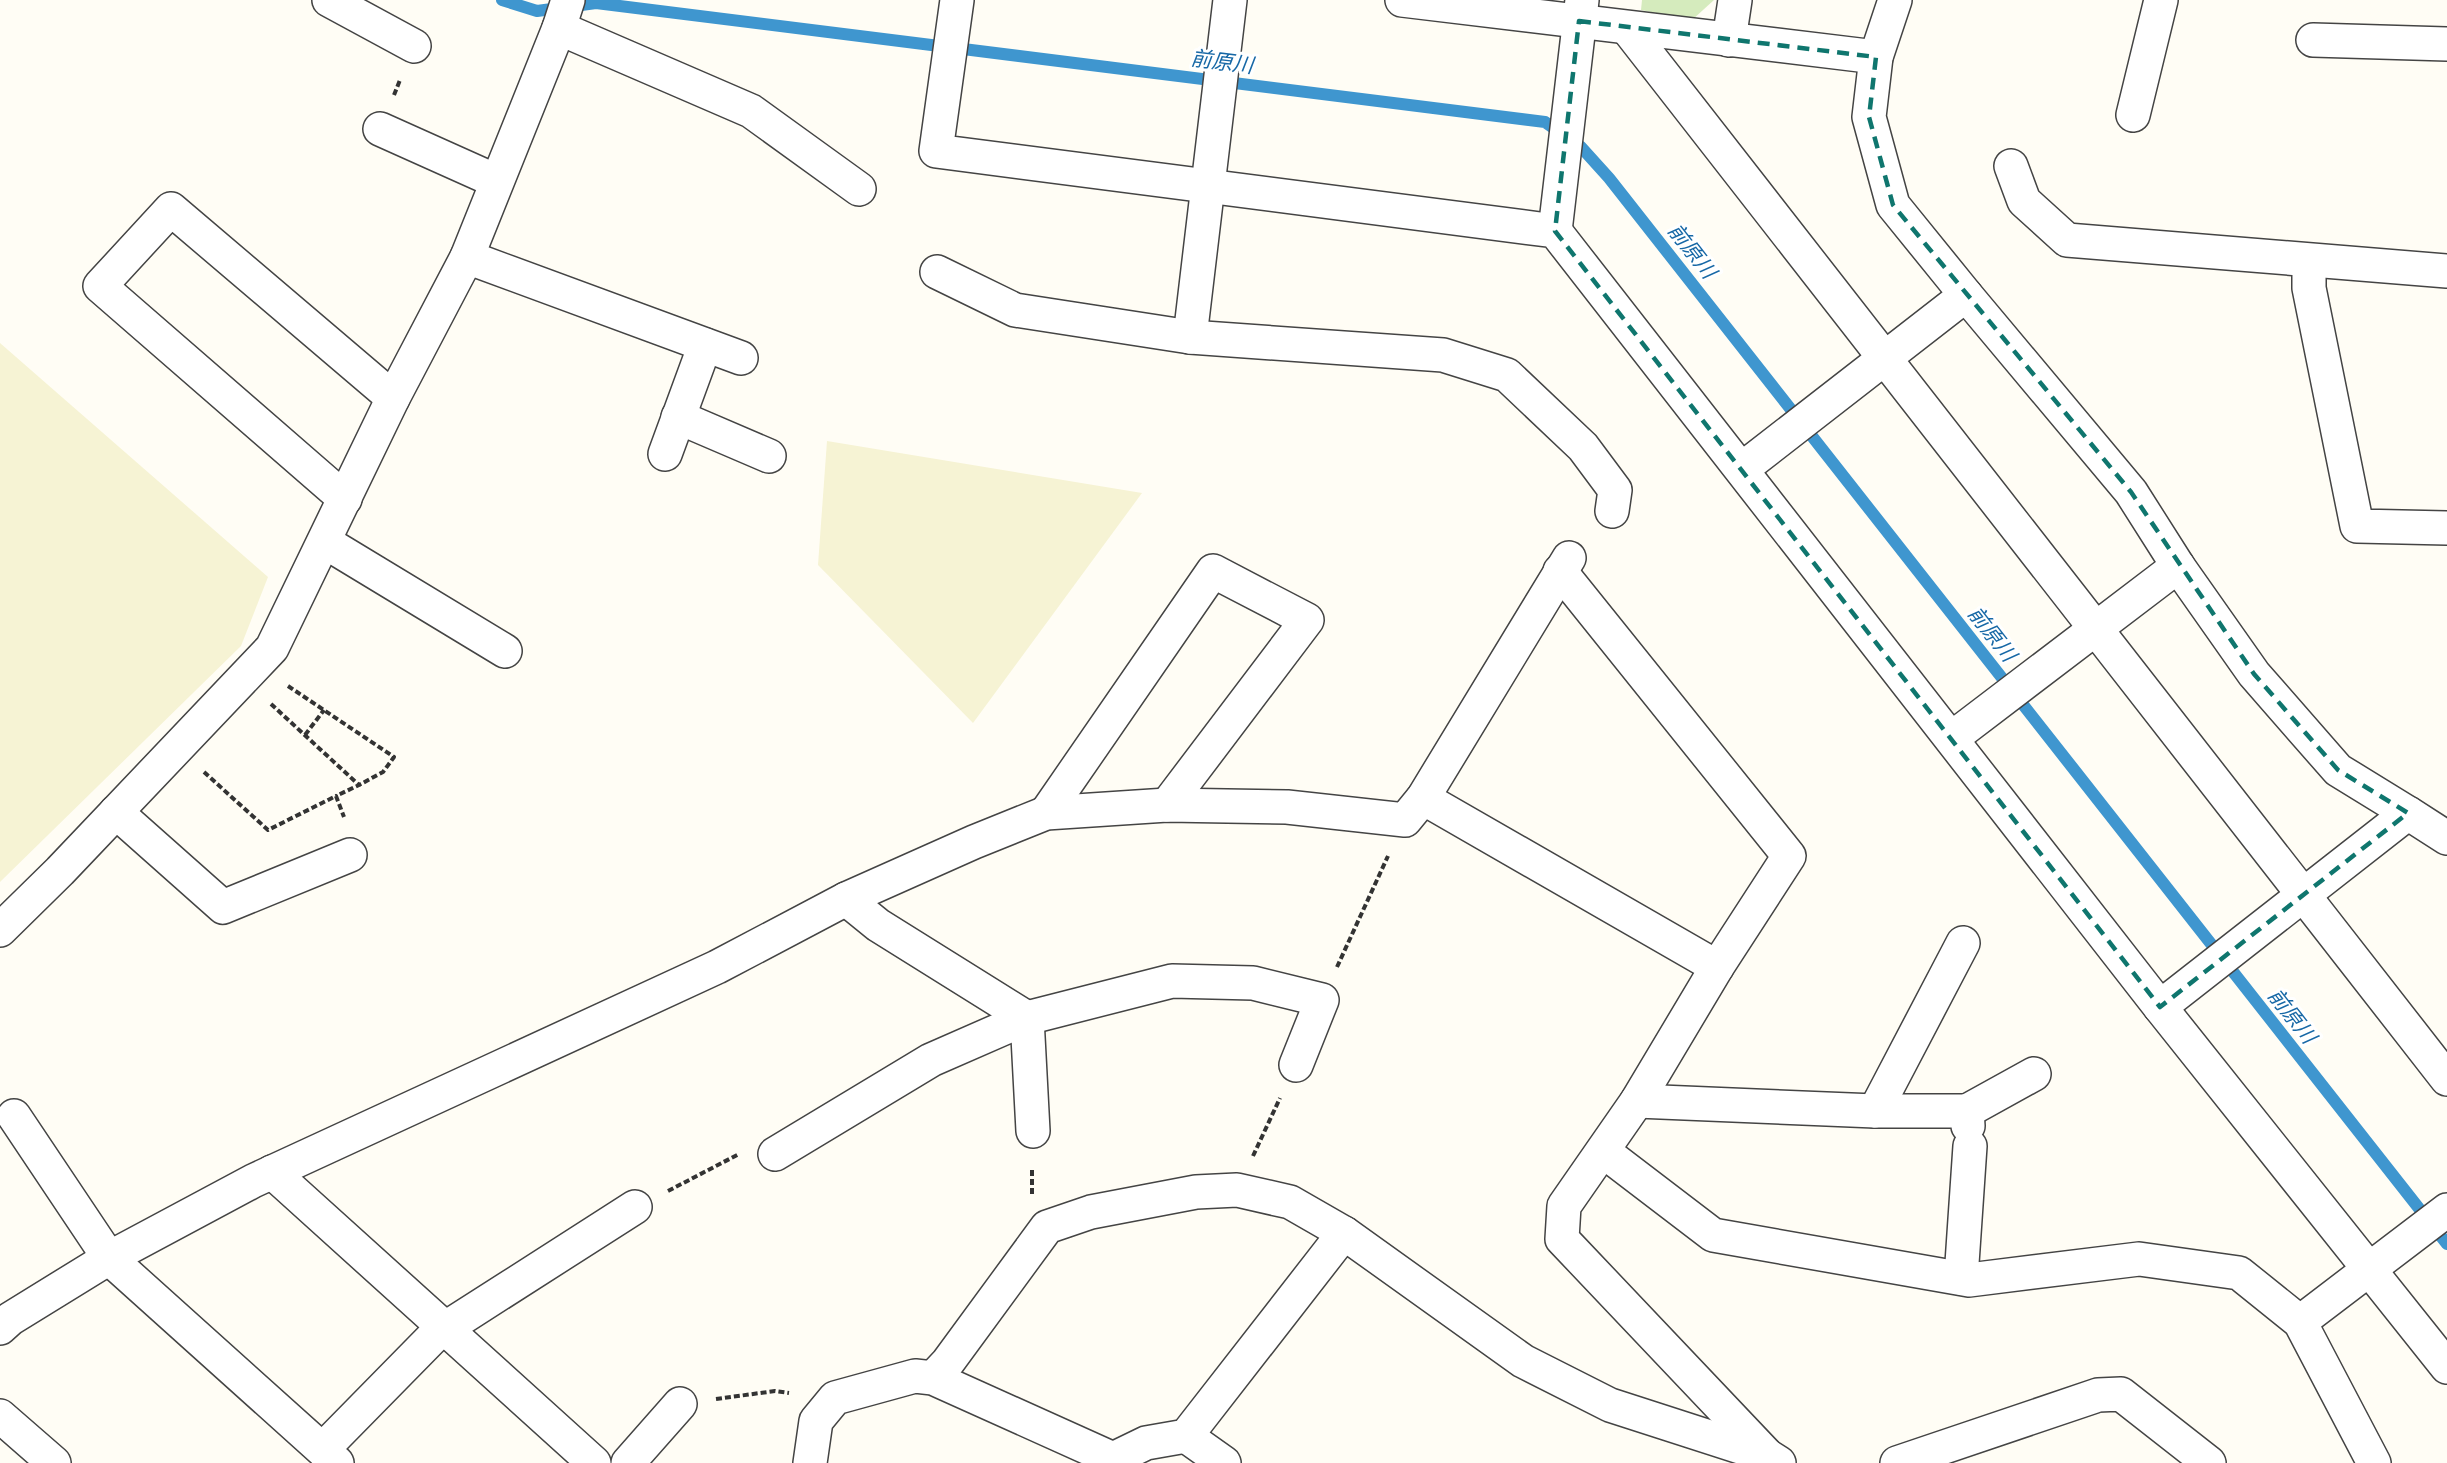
<svg xmlns="http://www.w3.org/2000/svg" width="2447" height="1463" font-family="'Roboto Serif','Noto Sans JP',serif">
  <rect width="100%" height="100%" fill="#fffdf5"/>
  <g fill="#f6f3d4">
    <path d="M 0,343 L 268,577 L 241,646 L 0,882 Z"/>
    <path d="M 827,441 L 1142,493 L 973,723 L 818,565 Z"/>
  </g>
  <path fill="#d5ebbd" d="M 1642,0 L 1714,0 L 1692,20 L 1641,10 Z"/>
  <g fill="none" stroke-linecap="round" stroke-linejoin="round">
    <path stroke="#3f96cf" stroke-width="12" d="M 502,0 L 537,11 L 596,3 L 1545,122 L 1581,147 L 1609,178 L 2447,1244"/>
    <defs>
      <g id="minor">
        <path d="M 329,0 L 414,46"/>
        <path d="M 957,0 L 936,151 L 1555,231 L 2160,1007 L 2447,1367"/>
        <path d="M 1402,0 L 1876,57"/>
        <path d="M 1895,0 L 1876,57 L 1869,117 L 1893,205 L 1966,295 L 2131,492 L 2178,566 L 2254,674 L 2338,770 L 2408,813"/>
        <path d="M 559,28 L 751,111 L 859,189"/>
        <path d="M 1627,28 L 2447,1079"/>
        <path d="M 1729,40 L 1735,0"/>
        <path d="M 2313,40 L 2447,44"/>
        <path d="M 2133,115 L 2161,0"/>
        <path d="M 380,129 L 496,181"/>
        <path d="M 2011,166 L 2024,201 L 2067,240 L 2447,271"/>
        <path d="M 1555,231 L 1582,0"/>
        <path d="M 467,257 L 741,358"/>
        <path d="M 2309,261 L 2309,288 L 2357,526 L 2447,528"/>
        <path d="M 937,272 L 1015,310 L 1190,337 L 1443,355 L 1507,375 L 1583,447 L 1615,490 L 1612,511"/>
        <path d="M 1190,337 L 1230,0"/>
        <path d="M 678,417 L 769,456"/>
        <path d="M 665,454 L 705,345"/>
        <path d="M 1742,469 L 1966,295"/>
        <path d="M 345,499 L 100,286 L 171,209 L 393,398"/>
        <path d="M 325,542 L 505,651"/>
        <path d="M 1560,571 L 1789,856 L 1717,967"/>
        <path d="M 1952,738 L 2178,566"/>
        <path d="M 1423,798 L 1717,967 L 1637,1101 L 1564,1206 L 1562,1239 L 1765,1453"/>
        <path d="M 116,812 L 223,907 L 350,855"/>
        <path d="M 1046,813 L 1213,571 L 1307,620 L 1167,805"/>
        <path d="M 846,899 L 878,925 L 1027,1018 L 1033,1131"/>
        <path d="M 0,930 L 60,871 L 272,648 L 393,398 L 467,257 L 559,28 L 568,0"/>
        <path d="M 2160,1007 L 2408,813 L 2447,838"/>
        <path d="M 1637,1101 L 1875,1111 L 1967,1111 L 1968,1126"/>
        <path d="M 1875,1111 L 1963,943"/>
        <path d="M 1967,1111 L 2034,1074"/>
        <path d="M 14,1116 L 109,1258 L 337,1463"/>
        <path d="M 1603,1151 L 1713,1235 L 1969,1280 L 2139,1259 L 2239,1273 L 2300,1322 L 2374,1463"/>
        <path d="M 775,1154 L 931,1060 L 1027,1018 L 1172,981 L 1253,983 L 1322,1000 L 1296,1065"/>
        <path d="M 272,1172 L 594,1463"/>
        <path d="M 1961,1278 L 1970,1146"/>
        <path d="M 2300,1322 L 2447,1210"/>
        <path d="M 0,1328 L 10,1319 L 109,1258 L 253,1181 L 717,967 L 846,899 L 974,842 L 1046,813 L 1167,805 L 1287,807 L 1405,820 L 1423,798 L 1569,558"/>
        <path d="M 933,1378 L 948,1362 L 1047,1227 L 1091,1212 L 1196,1192 L 1237,1190 L 1290,1202 L 1344,1233 L 1523,1361 L 1610,1405 L 1768,1456 L 1779,1463"/>
        <path d="M 0,1416 L 54,1463"/>
        <path d="M 1186,1436 L 1224,1463"/>
        <path d="M 323,1449 L 435,1335 L 635,1207"/>
        <path d="M 628,1463 L 680,1404"/>
        <path d="M 810,1463 L 816,1421 L 835,1398 L 915,1376 L 933,1378 L 1113,1459 L 1146,1443 L 1186,1436 L 1344,1233"/>
        <path d="M 1897,1463 L 2098,1395 L 2121,1394 L 2209,1463"/>
      </g>
    </defs>
    <use href="#minor" stroke="#444" stroke-width="36"/>
    <g stroke="#333" stroke-width="4" stroke-dasharray="6 3" stroke-linecap="butt">
      <path d="M 394,95 L 400,80"/>
      <path d="M 288,686 L 394,757 L 383,772 L 359,785"/>
      <path d="M 271,704 L 359,785 L 336,796"/>
      <path d="M 305,735 L 324,710"/>
      <path d="M 204,772 L 268,830 L 336,796 L 344,817"/>
      <path d="M 1337,967 L 1388,856"/>
      <path d="M 1253,1156 L 1280,1098"/>
      <path d="M 668,1191 L 739,1154"/>
      <path d="M 1032,1194 L 1032,1168"/>
      <path d="M 716,1399 L 775,1391 L 789,1393"/>
    </g>
    <use href="#minor" stroke="#fff" stroke-width="33"/>
  </g>
  <path fill="none" stroke="#0f766e" stroke-width="4.5" stroke-dasharray="12 8" stroke-linejoin="round" d="M 1579,21 L 1876,57 L 1869,117 L 1893,205 L 2131,492 L 2254,674 L 2338,770 L 2408,813 L 2160,1007 L 1555,231 Z"/>
  <g text-anchor="middle" stroke-width="6" stroke-linejoin="round" paint-order="stroke">
    <g font-size="21" font-style="italic" fill="#1768a6" stroke="#fff">
      <text transform="translate(1222 62) rotate(7)" y="7">前原川</text>
      <text transform="translate(1692 251) rotate(52)" y="7">前原川</text>
      <text transform="translate(1992 634) rotate(52)" y="7">前原川</text>
      <text transform="translate(2292 1016) rotate(52)" y="7">前原川</text>
    </g>
  </g>
</svg>
